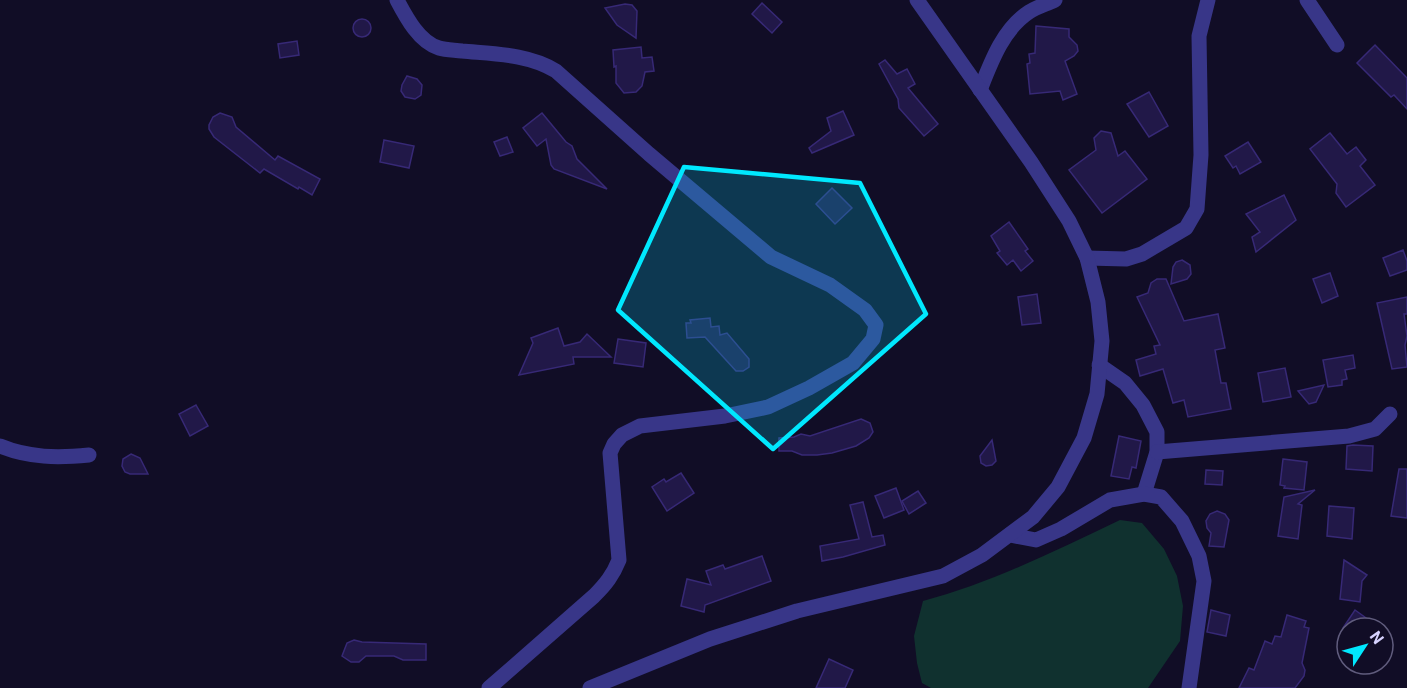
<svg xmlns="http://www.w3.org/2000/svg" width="1407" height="688" font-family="Roboto,sans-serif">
  <rect width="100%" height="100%" fill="#110d26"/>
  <path fill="#10312f" d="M 1120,520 L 1142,523 L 1164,549 L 1177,576 L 1183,606 L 1180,641 L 1148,688 L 931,688 L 922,683 L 917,663 L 914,636 L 923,601 C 991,583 1057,550 1120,520 Z"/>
  <g fill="#211848" stroke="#372976" stroke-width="1.5">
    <path d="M 762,3 L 782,22 L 772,33 L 752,14 Z"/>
    <path d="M 625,4 L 632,5 L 637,11 L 636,38 L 617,25 L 605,8 Z"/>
    <circle cx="362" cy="28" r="9"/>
    <path d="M 1036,26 L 1069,29 L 1069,37 L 1077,45 L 1078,51 L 1074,56 L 1065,61 L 1077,94 L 1063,100 L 1060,91 L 1030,94 L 1027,64 L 1030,63 L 1029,54 L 1035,53 Z"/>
    <path d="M 297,41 L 299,55 L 280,58 L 278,44 Z"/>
    <path d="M 1375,45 L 1407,78 L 1407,109 L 1394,95 L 1391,97 L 1357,63 Z"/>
    <path d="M 641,47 L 642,58 L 652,57 L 654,71 L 645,72 L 642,86 L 636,92 L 624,93 L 616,83 L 616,66 L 614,67 L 613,50 Z"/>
    <path d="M 885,60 L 897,74 L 907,69 L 915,84 L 908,88 L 938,124 L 924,136 L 899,108 L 898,99 L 879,64 Z"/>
    <path d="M 407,76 L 417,79 L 422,85 L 421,95 L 415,99 L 405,97 L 401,91 L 402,85 Z"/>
    <path d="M 1149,92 L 1168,126 L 1149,137 L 1127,104 Z"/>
    <path d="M 843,111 L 854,135 L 812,153 L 809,148 L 831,131 L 827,118 Z"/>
    <path d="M 220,113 L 232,117 L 236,127 L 275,160 L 278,156 L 320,179 L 312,195 L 299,187 L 298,189 L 264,169 L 260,173 L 214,137 L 209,129 L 209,125 L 213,117 Z"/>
    <path d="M 542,113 L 566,142 L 572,146 L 577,159 L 607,189 L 554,169 L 551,165 L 546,139 L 537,146 L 523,128 Z"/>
    <path d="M 1101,131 L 1111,133 L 1118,156 L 1125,151 L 1147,179 L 1102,213 L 1069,170 L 1096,150 L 1094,138 Z"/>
    <path d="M 1330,133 L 1347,154 L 1356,147 L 1366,160 L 1360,166 L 1375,185 L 1346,207 L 1336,193 L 1337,184 L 1310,149 Z"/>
    <path d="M 507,137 L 513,152 L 500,156 L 494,142 Z"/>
    <path d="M 384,140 L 414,146 L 409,168 L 380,162 Z"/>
    <path d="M 1248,142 L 1261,162 L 1240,174 L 1236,166 L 1233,168 L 1225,156 Z"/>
    <path d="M 832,188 L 852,208 L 835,224 L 816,204 Z"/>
    <path d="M 1284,195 L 1296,220 L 1256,252 L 1252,237 L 1260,232 L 1246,214 Z"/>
    <path d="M 1009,222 L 1028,249 L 1025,251 L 1033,261 L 1021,271 L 1013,260 L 1007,265 L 997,253 L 1000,251 L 991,236 Z"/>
    <path d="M 1403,250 L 1407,261 L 1407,270 L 1390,276 L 1383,258 Z"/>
    <path d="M 1182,260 L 1190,265 L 1191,274 L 1187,279 L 1171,284 L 1173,267 L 1176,262 Z"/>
    <path d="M 1330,273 L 1338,296 L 1322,303 L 1313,279 Z"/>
    <path d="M 1157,279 L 1166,279 L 1184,321 L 1218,314 L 1225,348 L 1215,350 L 1221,383 L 1226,383 L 1231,409 L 1188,417 L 1184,400 L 1173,403 L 1163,369 L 1140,376 L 1136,360 L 1156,354 L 1154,346 L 1160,345 L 1137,297 L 1148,293 L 1151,283 Z"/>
    <path d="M 1037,294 L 1041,323 L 1022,325 L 1018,297 Z"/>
    <path d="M 1407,297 L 1407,314 L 1404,314 L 1407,336 L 1405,345 L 1407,367 L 1392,369 L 1377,303 Z"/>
    <path d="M 710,318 L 711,327 L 719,326 L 720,335 L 727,333 L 749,359 L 749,367 L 743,371 L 736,371 L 705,337 L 687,338 L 686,323 L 691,323 L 690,320 Z"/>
    <path d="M 558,328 L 564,346 L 580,342 L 587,334 L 611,357 L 573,357 L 574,364 L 519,375 L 533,343 L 531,338 Z"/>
    <path d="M 618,339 L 646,343 L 643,367 L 614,363 Z"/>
    <path d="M 1353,355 L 1355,368 L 1345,370 L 1347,379 L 1342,380 L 1342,385 L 1328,387 L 1323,360 Z"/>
    <path d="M 1285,368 L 1291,397 L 1263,402 L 1258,373 Z"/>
    <path d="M 1324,385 L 1316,402 L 1309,404 L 1298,391 Z"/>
    <path d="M 196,405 L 208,426 L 190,436 L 179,414 Z"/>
    <path d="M 861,419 L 870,423 L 873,432 L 869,438 L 856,446 L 832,453 L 817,455 L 802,455 L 792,451 L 779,451 L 779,438 L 794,437 L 801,434 L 810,436 Z"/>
    <path d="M 1119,436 L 1141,441 L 1136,468 L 1132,467 L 1129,479 L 1111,476 Z"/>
    <path d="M 992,440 L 996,461 L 992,465 L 986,466 L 981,463 L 980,456 Z"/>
    <path d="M 1353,445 L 1373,446 L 1372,471 L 1346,469 L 1347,446 Z"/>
    <path d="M 131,454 L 140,458 L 148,474 L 130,474 L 125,472 L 122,466 L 123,459 Z"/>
    <path d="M 1283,459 L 1307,462 L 1304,490 L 1284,488 L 1285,486 L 1280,485 Z"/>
    <path d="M 1399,469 L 1407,469 L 1407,518 L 1391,516 Z"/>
    <path d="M 1206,470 L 1223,471 L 1222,485 L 1205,484 Z"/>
    <path d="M 681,473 L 694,493 L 667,511 L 652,487 L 664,479 L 666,482 Z"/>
    <path d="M 896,488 L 904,510 L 884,518 L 875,496 Z"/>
    <path d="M 1315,490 L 1298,504 L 1302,505 L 1298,539 L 1278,536 L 1284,497 Z"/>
    <path d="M 918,491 L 926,503 L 909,514 L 902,501 Z"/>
    <path d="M 863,502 L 872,537 L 883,535 L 885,545 L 843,557 L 822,561 L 820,546 L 859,539 L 850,505 Z"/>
    <path d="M 1329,506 L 1354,508 L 1352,539 L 1327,536 Z"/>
    <path d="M 1217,511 L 1225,514 L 1229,520 L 1224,547 L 1209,546 L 1211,533 L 1207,528 L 1206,521 L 1210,514 Z"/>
    <path d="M 762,556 L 771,581 L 705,605 L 704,612 L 681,606 L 687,579 L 711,585 L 706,571 L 723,565 L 725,569 Z"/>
    <path d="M 1344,560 L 1367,575 L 1362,581 L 1360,602 L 1340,599 Z"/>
    <path d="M 1211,610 L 1230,615 L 1226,636 L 1207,632 Z"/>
    <path d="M 1355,610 L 1380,628 L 1343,628 Z"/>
    <path d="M 1287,615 L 1306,621 L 1304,627 L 1309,628 L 1302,663 L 1305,670 L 1304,676 L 1295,688 L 1239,688 L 1249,668 L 1254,670 L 1265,641 L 1272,644 L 1275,636 L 1281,637 Z"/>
    <path d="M 354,640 L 362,642 L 426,644 L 426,660 L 403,660 L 394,656 L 366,656 L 359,662 L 351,662 L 342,656 L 347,643 Z"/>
    <path d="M 829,659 L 853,670 L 845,688 L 816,688 Z"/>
  </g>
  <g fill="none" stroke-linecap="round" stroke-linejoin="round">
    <g stroke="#383688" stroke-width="15">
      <path d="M 397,0 C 406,17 419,42 439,48 C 446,50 455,50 462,51 C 494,54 529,54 556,71 L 649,154 L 771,257 L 830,285 L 865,310 L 876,325 L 873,339 L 853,363 L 809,388 L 768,407 L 725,416 L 640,426 L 622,435 L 614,444 L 610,453 L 619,560 C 613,575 606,584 594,596 L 489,688"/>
      <path d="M 1307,0 L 1337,45"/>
      <path d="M 980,90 C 991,62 1003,29 1029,12 C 1037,7 1047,4 1055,0"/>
      <path d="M 1087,258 L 1126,259 L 1142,254 L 1186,228 L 1197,209 L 1201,155 L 1199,36 L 1208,0"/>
      <path d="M 1099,365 L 1125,383 L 1143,405 L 1157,432 L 1157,452 L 1144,494"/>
      <path d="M 0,446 C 29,458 58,458 89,455"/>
      <path d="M 1157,452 L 1349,436 L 1375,429 L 1390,414"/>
      <path d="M 1010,535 L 1036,540 L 1061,529 L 1110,500 L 1144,494 L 1161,497 L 1182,521 L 1199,556 L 1204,581 L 1189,688"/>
    </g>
    <path stroke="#383688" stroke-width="15" d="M 590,688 L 710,639 L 797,611 L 943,576 L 982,555 L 1033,517 L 1058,487 L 1084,438 L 1097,394 L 1102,341 L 1098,302 L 1087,258 L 1069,221 L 1031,162 L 917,0"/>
  </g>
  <path fill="#00e8fe" fill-opacity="0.2" stroke="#00e8fe" stroke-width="4.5" stroke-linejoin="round" d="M 684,167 L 860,183 L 926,314 L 773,449 L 618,310 Z"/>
  <g transform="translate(1365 646) rotate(54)"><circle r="28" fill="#110d26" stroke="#605c7d" stroke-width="1.5"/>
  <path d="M0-4.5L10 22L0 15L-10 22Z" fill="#00e8fe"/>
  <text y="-9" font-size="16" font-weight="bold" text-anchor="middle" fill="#d7d3ff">N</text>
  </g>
</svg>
